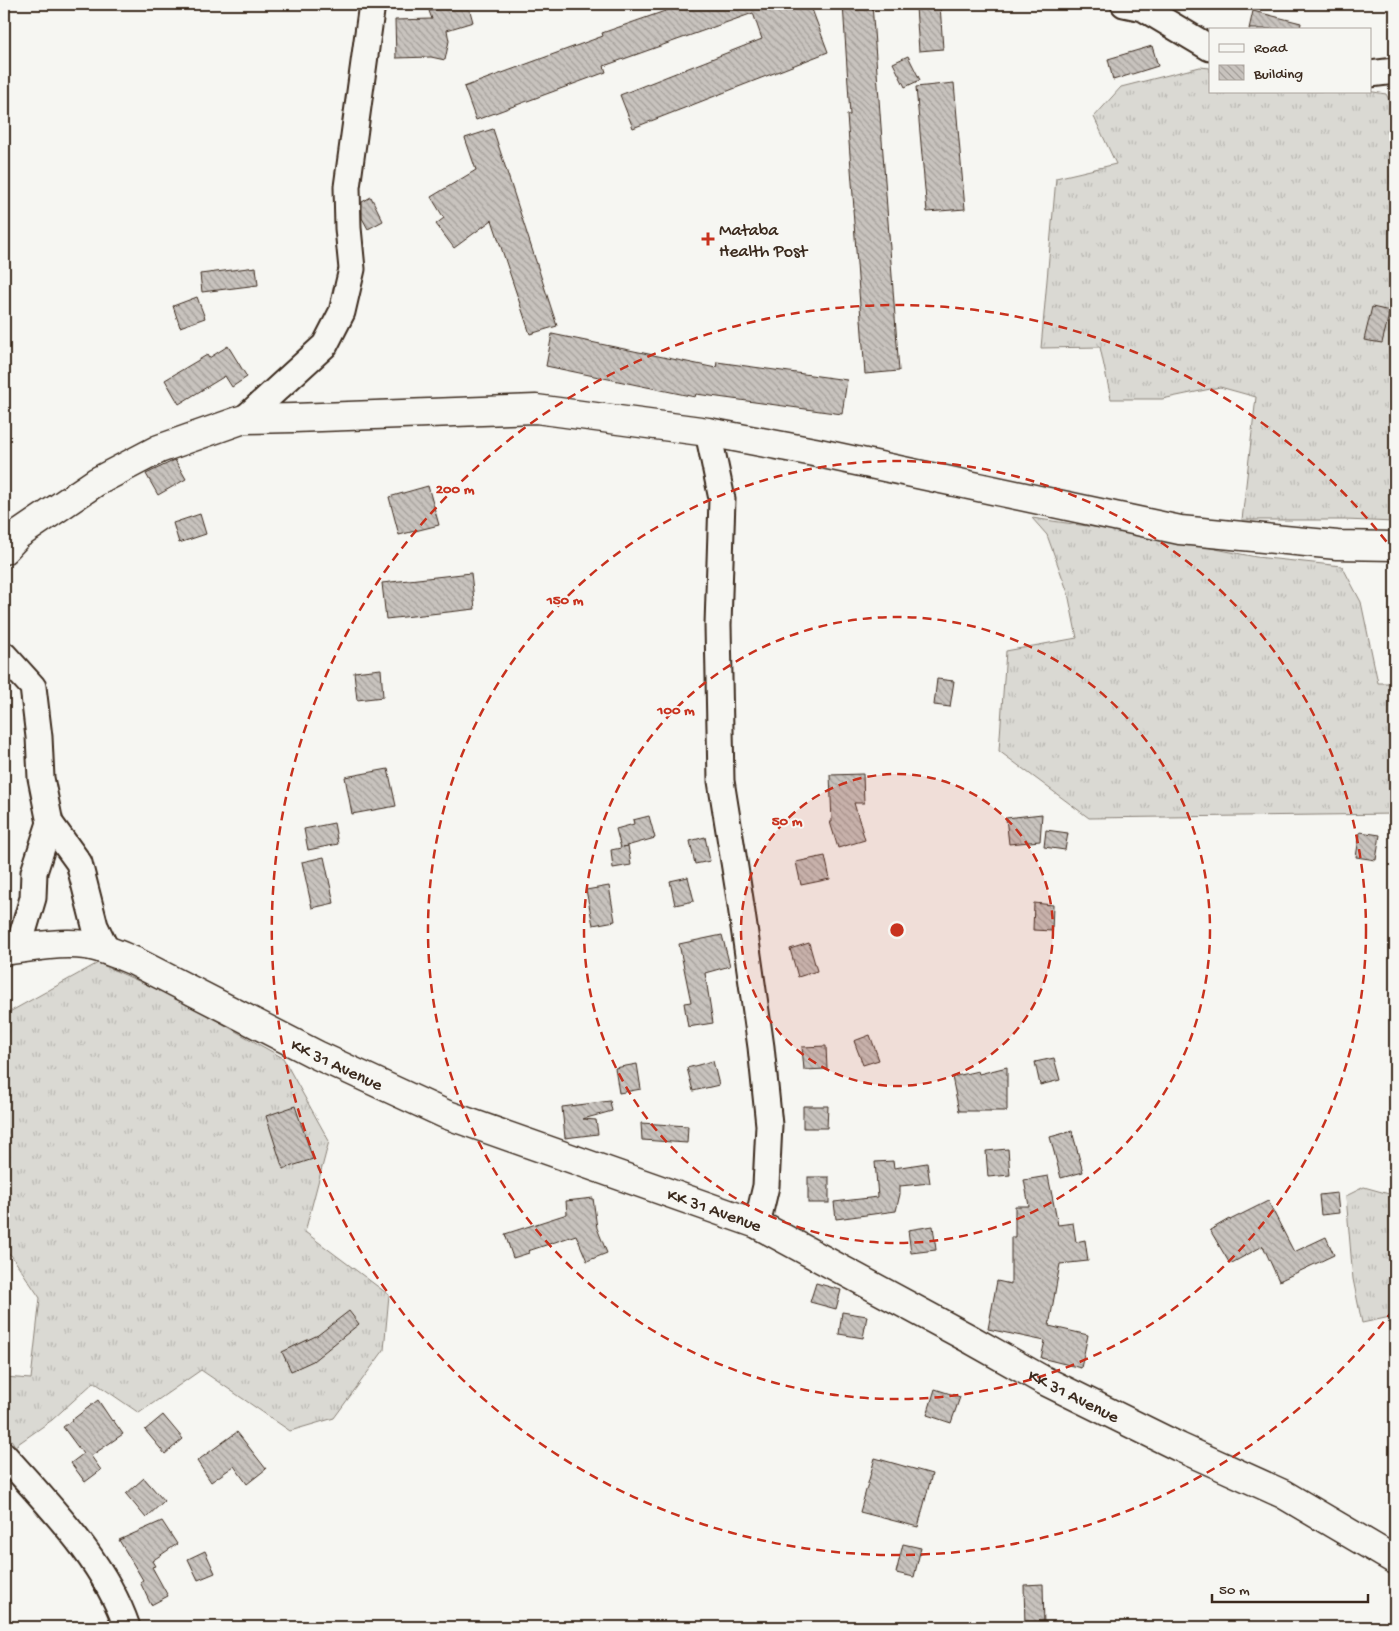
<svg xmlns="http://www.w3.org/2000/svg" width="1399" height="1631" font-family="'Gochi Hand',sans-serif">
  <defs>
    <pattern id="grass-tufts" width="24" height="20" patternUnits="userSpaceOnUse" patternTransform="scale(1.25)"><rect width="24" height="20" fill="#dad9d3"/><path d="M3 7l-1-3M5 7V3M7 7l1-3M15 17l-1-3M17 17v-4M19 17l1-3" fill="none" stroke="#bcbab5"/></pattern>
    <pattern id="building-back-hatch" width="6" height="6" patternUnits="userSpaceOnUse" patternTransform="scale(1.25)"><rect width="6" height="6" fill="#c8c3be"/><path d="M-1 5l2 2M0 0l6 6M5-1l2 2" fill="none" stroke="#a49f9a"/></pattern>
  </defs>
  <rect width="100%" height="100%" fill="#f6f6f2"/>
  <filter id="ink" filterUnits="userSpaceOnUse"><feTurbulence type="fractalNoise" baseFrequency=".02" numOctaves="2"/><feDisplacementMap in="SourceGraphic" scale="10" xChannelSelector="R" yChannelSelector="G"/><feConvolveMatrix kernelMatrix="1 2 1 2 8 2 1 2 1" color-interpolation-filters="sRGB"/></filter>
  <g filter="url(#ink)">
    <g fill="url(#grass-tufts)" stroke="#8a8278">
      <path d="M 1200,67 L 1210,68 L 1210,91 L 1367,91 L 1386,94 L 1395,111 L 1395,164 L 1390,177 L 1395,178 L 1395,522 L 1345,520 L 1242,520 L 1256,397 L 1220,387 L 1162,399 L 1111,399 L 1100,347 L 1041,348 L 1056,178 L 1116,164 L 1094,117 L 1121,87 Z"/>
      <path d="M 1032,518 L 1135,533 L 1256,557 L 1342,566 L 1361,602 L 1378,683 L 1395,683 L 1395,814 L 1089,818 L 999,751 L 1006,651 L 1077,638 L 1068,593 L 1047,535 Z"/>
      <path d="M 98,963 L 177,998 L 283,1058 L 329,1141 L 305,1232 L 389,1295 L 384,1350 L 334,1418 L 290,1431 L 201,1370 L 139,1413 L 94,1382 L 52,1420 L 15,1446 L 4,1428 L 4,1377 L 31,1379 L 40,1298 L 11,1255 L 4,1252 L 4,1015 Z"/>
      <path d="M 1364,1187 L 1389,1194 L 1395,1193 L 1395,1316 L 1362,1323 L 1353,1279 L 1346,1196 Z"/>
    </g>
    <g fill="url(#building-back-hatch)" stroke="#3b2a1e">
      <path d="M 456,4 L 468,4 L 473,22 L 447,30 L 449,41 L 445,60 L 431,57 L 396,58 L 395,20 L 432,19 L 429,11 Z"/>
      <path d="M 685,4 L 810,4 L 828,52 L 633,128 L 620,95 L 762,39 L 753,13 L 604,66 L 606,72 L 476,120 L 464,87 L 603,36 L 602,33 Z"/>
      <path d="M 843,4 L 872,4 L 899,371 L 865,374 L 853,209 L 854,209 L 847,115 L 850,115 Z"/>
      <path d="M 940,5 L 943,49 L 919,51 L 916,7 Z"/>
      <path d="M 1253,11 L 1301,23 L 1300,29 L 1249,29 Z"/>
      <path d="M 1152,46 L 1158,66 L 1113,80 L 1108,59 Z"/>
      <path d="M 908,56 L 920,80 L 905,87 L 893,63 Z"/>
      <path d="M 954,83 L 965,209 L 927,212 L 916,87 Z"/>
      <path d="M 493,129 L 557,326 L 530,334 L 492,220 L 454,248 L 436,224 L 444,218 L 431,197 L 476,170 L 465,138 Z"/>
      <path d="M 371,197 L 383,221 L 368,229 L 362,218 L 362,202 Z"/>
      <path d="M 256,267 L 258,285 L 202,292 L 200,274 Z"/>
      <path d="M 197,297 L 205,318 L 180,327 L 173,306 Z"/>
      <path d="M 1372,307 L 1390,311 L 1382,343 L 1364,340 Z"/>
      <path d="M 552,334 L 716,368 L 717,362 L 847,380 L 842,414 L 696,394 L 695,397 L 546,366 Z"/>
      <path d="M 228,346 L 247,377 L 232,387 L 225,376 L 179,404 L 165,380 L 207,355 L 209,358 Z"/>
      <path d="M 175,460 L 186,479 L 158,495 L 146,474 Z"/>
      <path d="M 428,486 L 439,525 L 399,535 L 389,497 Z"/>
      <path d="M 200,514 L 206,534 L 179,543 L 173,523 Z"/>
      <path d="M 471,573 L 475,609 L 386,619 L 382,583 Z"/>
      <path d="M 381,669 L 383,697 L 357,700 L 354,672 Z"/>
      <path d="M 937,679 L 954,681 L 950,707 L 934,705 Z"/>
      <path d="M 388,769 L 396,806 L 352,814 L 345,777 Z"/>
      <path d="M 863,774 L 864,803 L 854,803 L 865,840 L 838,848 L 830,822 L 832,822 L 830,775 Z"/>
      <path d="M 1042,814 L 1040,841 L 1009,844 L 1006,818 Z"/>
      <path d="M 649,816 L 655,838 L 623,847 L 628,846 L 631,865 L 613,868 L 611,850 L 621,848 L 616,829 L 634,824 L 633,820 Z"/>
      <path d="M 334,823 L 338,844 L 308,850 L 304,829 Z"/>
      <path d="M 1046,830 L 1068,833 L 1065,850 L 1044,847 Z"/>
      <path d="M 1360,832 L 1380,835 L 1376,860 L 1356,857 Z"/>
      <path d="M 705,837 L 710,861 L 695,864 L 690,841 Z"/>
      <path d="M 825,856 L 830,879 L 801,885 L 796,862 Z"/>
      <path d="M 324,857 L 334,903 L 312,908 L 302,862 Z"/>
      <path d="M 688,877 L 694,901 L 675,905 L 670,881 Z"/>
      <path d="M 609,886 L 615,921 L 593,925 L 586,890 Z"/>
      <path d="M 1034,903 L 1053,905 L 1052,931 L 1033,930 Z"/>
      <path d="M 722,935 L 730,966 L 705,973 L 713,1023 L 688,1027 L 684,1003 L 691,1002 L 679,944 Z"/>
      <path d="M 809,943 L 817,971 L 798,977 L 790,949 Z"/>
      <path d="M 870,1035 L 879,1060 L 863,1065 L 854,1041 Z"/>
      <path d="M 826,1046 L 827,1069 L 804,1070 L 802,1047 Z"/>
      <path d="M 1054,1058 L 1060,1080 L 1040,1085 L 1035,1062 Z"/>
      <path d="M 713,1061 L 719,1085 L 693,1091 L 687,1068 Z"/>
      <path d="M 637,1064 L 641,1089 L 619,1093 L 615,1068 Z"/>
      <path d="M 1007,1067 L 1007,1111 L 959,1111 L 952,1077 L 978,1071 L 979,1074 Z"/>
      <path d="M 610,1101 L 612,1111 L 583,1119 L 596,1120 L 598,1134 L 565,1138 L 562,1107 Z"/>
      <path d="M 295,1106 L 313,1159 L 283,1169 L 266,1116 Z"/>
      <path d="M 803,1106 L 828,1106 L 827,1128 L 803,1128 Z"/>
      <path d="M 641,1123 L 688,1126 L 687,1143 L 642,1140 Z"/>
      <path d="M 1072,1131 L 1083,1172 L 1061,1178 L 1050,1137 Z"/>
      <path d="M 1008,1149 L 1010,1175 L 988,1177 L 986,1151 Z"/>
      <path d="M 893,1161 L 894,1168 L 927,1163 L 930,1183 L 900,1186 L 900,1194 L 896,1211 L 836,1219 L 834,1202 L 878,1197 L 875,1162 Z"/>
      <path d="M 1048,1176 L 1058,1225 L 1073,1223 L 1076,1242 L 1085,1240 L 1088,1261 L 1060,1264 L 1049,1326 L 1088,1335 L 1081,1368 L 1041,1358 L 1045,1341 L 988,1329 L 997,1281 L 1011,1284 L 1011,1237 L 1015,1237 L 1015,1206 L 1029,1206 L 1024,1180 Z"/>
      <rect x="808" y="1177" width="21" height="26"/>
      <path d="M 1337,1193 L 1339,1213 L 1321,1215 L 1319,1195 Z"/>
      <path d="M 593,1198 L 597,1228 L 607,1253 L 587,1261 L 576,1235 L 528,1251 L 529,1253 L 513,1258 L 505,1234 L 567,1214 L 566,1201 Z"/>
      <path d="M 1268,1201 L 1294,1252 L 1326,1237 L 1334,1255 L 1279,1281 L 1263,1246 L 1230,1264 L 1210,1230 L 1229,1219 L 1230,1220 Z"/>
      <path d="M 933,1226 L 936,1250 L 911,1253 L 908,1230 Z"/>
      <path d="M 816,1283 L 841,1290 L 836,1309 L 810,1302 Z"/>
      <path d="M 349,1311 L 359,1324 L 313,1361 L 291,1371 L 282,1352 L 318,1335 Z"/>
      <path d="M 842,1312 L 867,1316 L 863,1338 L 839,1334 Z"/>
      <path d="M 935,1389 L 960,1397 L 951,1423 L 927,1415 Z"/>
      <path d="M 98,1400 L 112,1421 L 113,1420 L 123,1434 L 91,1456 L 101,1470 L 85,1482 L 71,1463 L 83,1454 L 63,1427 Z"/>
      <path d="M 163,1415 L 183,1439 L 165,1454 L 145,1430 Z"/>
      <path d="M 237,1432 L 266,1469 L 247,1484 L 234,1466 L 211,1482 L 197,1461 Z"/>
      <path d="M 875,1458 L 932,1474 L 918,1527 L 860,1512 Z"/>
      <path d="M 144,1478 L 164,1501 L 146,1518 L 126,1494 Z"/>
      <path d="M 162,1521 L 177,1544 L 152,1561 L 155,1566 L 152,1567 L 168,1596 L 151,1605 L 140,1582 L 143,1580 L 119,1540 Z"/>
      <path d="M 903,1544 L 921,1548 L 914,1577 L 896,1573 Z"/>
      <path d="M 205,1551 L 215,1573 L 198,1580 L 188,1559 Z"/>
      <path d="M 1043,1584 L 1044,1627 L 1025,1627 L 1024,1585 Z"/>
    </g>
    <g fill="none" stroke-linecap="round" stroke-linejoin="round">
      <defs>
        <g id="minor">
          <path d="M 1124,4 L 1143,8 L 1210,48"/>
          <path d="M 1370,74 L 1395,71"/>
          <path d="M 244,419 L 325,345 L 342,312 L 352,269 L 348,228 L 347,187 L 372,4"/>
          <path d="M 708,432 L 722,499 L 718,625 L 721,781 L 740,899 L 761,1047 L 769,1125 L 766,1186 L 757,1224"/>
          <path d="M 4,655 L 33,687 L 39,737 L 41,778 L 50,823 L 34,872 L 33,898 L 18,949"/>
          <path d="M 50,823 L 79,863 L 95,926 L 107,951"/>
          <path d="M 4,1455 C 50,1507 104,1560 127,1627"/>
        </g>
        <g id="tertiary">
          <path id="s1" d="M 4,951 C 31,947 58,942 86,945 C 102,947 119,955 134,961 L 317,1055 L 445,1114 L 757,1224 L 970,1339 L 1041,1379 L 1179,1447 L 1283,1494 L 1395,1560"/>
        </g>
        <path id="secondary" d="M 4,550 L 18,535 L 96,482 L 159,449 L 244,419 L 294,418 L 536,409 L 708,432 L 814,452 L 1180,530 L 1337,545 L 1395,546"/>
      </defs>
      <use href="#minor" stroke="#3b2a1e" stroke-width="29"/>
      <use href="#tertiary" stroke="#3b2a1e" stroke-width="31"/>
      <use href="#secondary" stroke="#3b2a1e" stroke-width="31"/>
      <use href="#minor" stroke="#f6f6f2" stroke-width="25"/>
      <use href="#tertiary" stroke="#f6f6f2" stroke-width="28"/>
      <use href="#secondary" stroke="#f6f6f2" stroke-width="28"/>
    </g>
  </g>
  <circle cx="897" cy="930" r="156" fill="#c8321e" fill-opacity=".12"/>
  <g fill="none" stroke="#c8321e" stroke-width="2.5" stroke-dasharray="9 6">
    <circle cx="897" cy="930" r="156"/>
    <circle cx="897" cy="930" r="313"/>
    <circle cx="897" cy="930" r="469"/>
    <path d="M1393 1310A625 625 0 1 1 1393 550"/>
  </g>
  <path fill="#c8321e" stroke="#f6f6f2" stroke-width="2" d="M705.5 231.5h5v5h5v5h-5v5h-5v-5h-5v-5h5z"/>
  <g text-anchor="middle" stroke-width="4" stroke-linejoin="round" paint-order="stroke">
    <g font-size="18" fill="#3b2a1e" stroke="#f6f6f2" text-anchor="start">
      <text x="719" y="235">Mataba<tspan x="719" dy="21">Health Post</tspan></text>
    </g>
    <g font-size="18" fill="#3b2a1e" stroke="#f6f6f2">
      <text dy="6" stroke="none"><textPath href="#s1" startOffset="361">KK 31 Avenue</textPath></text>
      <text dy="6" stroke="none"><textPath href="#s1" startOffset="766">KK 31 Avenue</textPath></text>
      <text dy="6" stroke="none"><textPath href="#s1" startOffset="1171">KK 31 Avenue</textPath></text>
    </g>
  </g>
  <circle cx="897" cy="930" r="8" fill="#c8321e" stroke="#f6f6f2" stroke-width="2.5"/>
  <g font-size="15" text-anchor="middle" font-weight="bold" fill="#c8321e" stroke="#f6f6f2" stroke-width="4" stroke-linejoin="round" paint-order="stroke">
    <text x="455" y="493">200 m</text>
    <text x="565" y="604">150 m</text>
    <text x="676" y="714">100 m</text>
    <text x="787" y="825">50 m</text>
  </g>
  <rect width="1399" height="1631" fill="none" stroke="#f6f6f2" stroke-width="20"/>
  <rect x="10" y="10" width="1379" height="1611" fill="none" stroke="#3b2a1e" stroke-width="2" filter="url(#ink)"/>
  <rect x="1209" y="28" width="162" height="65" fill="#f6f6f2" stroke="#aba49d"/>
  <rect x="1219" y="44" width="25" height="8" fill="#f6f6f2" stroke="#aba49d"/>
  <text x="1254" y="52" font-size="15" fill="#3b2a1e">Road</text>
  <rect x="1219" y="65" width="25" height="15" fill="url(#building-back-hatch)" stroke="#aba49d"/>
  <text x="1254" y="78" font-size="15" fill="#3b2a1e">Building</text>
  <path d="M1212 1594v8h156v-8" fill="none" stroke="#3b2a1e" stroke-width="2.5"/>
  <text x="1219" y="1594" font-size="15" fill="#3b2a1e" stroke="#f6f6f2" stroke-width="4" paint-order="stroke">50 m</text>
</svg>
